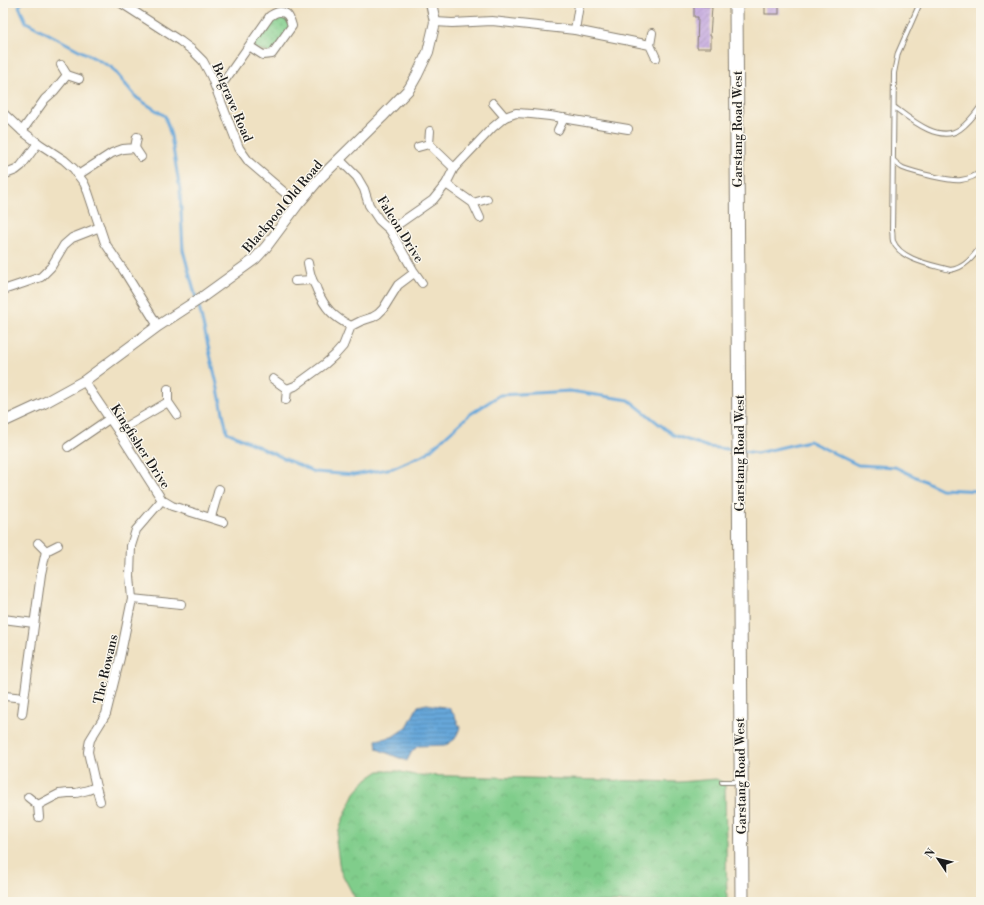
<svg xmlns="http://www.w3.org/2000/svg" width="984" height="905" font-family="'Libre Bodoni',serif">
  <defs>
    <pattern id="grass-dots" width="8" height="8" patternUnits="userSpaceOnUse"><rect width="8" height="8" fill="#80cd8b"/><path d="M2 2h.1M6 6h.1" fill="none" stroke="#6eaf77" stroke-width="1.8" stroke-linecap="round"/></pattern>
    <pattern id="park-crowns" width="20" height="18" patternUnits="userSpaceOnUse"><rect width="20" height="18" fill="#80cd8b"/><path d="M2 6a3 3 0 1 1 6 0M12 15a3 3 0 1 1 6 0" fill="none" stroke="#6eaf77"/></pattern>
    <pattern id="water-rules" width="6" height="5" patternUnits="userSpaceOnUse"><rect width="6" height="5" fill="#66a7da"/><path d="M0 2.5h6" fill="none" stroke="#5387b0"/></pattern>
    <pattern id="building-hatch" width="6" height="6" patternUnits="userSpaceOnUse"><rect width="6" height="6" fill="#c8aee0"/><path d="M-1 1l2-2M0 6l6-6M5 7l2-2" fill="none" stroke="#ab95c0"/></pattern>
  </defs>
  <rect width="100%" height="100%" fill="#fbf7ec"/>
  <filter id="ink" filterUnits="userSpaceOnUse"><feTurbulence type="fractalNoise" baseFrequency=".025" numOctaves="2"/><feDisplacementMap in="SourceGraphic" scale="8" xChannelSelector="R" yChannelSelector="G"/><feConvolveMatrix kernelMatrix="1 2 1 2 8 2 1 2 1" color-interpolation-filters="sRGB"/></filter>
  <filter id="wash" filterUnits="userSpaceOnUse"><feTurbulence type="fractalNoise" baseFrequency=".012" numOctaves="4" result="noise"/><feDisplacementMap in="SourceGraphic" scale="16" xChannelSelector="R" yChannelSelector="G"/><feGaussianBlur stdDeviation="0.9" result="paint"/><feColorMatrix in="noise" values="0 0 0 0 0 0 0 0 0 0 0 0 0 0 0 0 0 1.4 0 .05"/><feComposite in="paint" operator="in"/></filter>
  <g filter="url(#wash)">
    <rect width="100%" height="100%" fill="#efe1c2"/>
    <path fill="url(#grass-dots)" stroke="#4e7454" d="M 279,12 L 292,26 L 272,54 L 249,46 Z"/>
    <path fill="url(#park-crowns)" stroke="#4e7454" d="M 379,771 L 397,771 L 414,775 L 679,782 L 716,779 L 722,782 L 725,785 L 727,902 L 357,902 L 340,870 L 336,841 L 342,821 L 355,793 L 367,779 Z"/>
    <path fill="url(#water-rules)" stroke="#41627b" d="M 427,704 L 449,708 L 455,716 L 460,728 L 455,739 L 446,745 L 418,746 L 411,753 L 407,761 L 377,749 L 376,740 L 392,737 L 407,727 L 418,706 Z"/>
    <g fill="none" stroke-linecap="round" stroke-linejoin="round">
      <g stroke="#66a7da" stroke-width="3">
        <path d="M 22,3 L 19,6 L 26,22 L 111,67 L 137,98 L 165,116 L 171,136 L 180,190 L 183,250 L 196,298"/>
        <path d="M 198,303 L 217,384 L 227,432 L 270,452 L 314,472 L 354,475 L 393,468 L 427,453 L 469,415 L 500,395 L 570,391 L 629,400 L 673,435 L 708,447 L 736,450"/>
        <path d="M 743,451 L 757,453 L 809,441 L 858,465 L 895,467 L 941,489 L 981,491"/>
      </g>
    </g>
    <g id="blocks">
      <g fill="url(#building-hatch)">
        <path d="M 694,3 L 704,3 L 704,7 L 712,7 L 710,36 L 711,36 L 711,48 L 697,48 L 698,17 L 694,17 Z"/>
        <rect x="765" y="3" width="14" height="11"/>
      </g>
    </g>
  </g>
  <g filter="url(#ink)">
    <use href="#blocks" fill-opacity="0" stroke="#867e6f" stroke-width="1"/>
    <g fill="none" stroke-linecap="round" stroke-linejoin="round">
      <defs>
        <g id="service">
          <path d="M 920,3 L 898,53 L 894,73 L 892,231 C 893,234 892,238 893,241 C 900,260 933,265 950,270 C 965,268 973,257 981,246"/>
          <path d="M 894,107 C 910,119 939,144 960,129 C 967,124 976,113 981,106"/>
          <path d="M 893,160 C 896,163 899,166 903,168 C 913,172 952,182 961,180 C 968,179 976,176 981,171"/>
          <path d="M 722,782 L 740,782"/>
        </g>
        <g id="minor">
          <path d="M 121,3 L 180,41 L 192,50 L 203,61 L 211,76 L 239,148 L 249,162 L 298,204"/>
          <path d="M 435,22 L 452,23 L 492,21 L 575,30 L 650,45 L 656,58"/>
          <path d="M 575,30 L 579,5"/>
          <path d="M 650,45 L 652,33"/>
          <path d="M 67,75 L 79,79"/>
          <path d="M 216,87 L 225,80 L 270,16 C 272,15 276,12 279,12 C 288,11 290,19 292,26 L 272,54 L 263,55 L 249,46"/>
          <path d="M 493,103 L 505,117"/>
          <path d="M 3,113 L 22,131 L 38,143 L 64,160 L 74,169 L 78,175 L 84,183 L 88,192 L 105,243 L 124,271 L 158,326"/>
          <path d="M 558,130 L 564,118"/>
          <path d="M 22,131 L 45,99 L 54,91 L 67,75 L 61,65"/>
          <path d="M 429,144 L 430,131"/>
          <path d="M 418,147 L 429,144 L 454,168"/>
          <path d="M 135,148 L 141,157"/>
          <path d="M 339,159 L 357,177 L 364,189 L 369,205 L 379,220 L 390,230 L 413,270 L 422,283"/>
          <path d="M 3,175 L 16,170 L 21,166 L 38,143"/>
          <path d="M 78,175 L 112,153 L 123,149 L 135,148 L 137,137"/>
          <path d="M 446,184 L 473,203 L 480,218"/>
          <path d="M 473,203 L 487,199"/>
          <path d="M 390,230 L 433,200 L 446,184 L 454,168 L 492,128 L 505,117 L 516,113 L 531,114 L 550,116 L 628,129"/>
          <path d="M 308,263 C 309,268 310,274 312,279 C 313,282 316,286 317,290 C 325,308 333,317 351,326"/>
          <path d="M 295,281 L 312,280"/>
          <path d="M 3,290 L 24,283 L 41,277 L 51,267 L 64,245 L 72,238 L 100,227"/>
          <path d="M 273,379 L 287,389 L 295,386 L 325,364 L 335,355 L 343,346 L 351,326 L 361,321 L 373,317 L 378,314 L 383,309 L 398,285 L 414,273"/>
          <path d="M 84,381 L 118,431 L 162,500 L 172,506 L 223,522"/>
          <path d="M 286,400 L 287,389"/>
          <path d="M 168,402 L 168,389"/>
          <path d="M 118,431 L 168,402 L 177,415"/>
          <path d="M 68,447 L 109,419"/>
          <path d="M 211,517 L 219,489"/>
          <path d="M 38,543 L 46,551"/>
          <path d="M 132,599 L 181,604"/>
          <path d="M 3,619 L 34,623"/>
          <path d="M 5,696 L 24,698"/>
          <path d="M 22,714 L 41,574 L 46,551 L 58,545"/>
          <path d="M 96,787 L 100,801"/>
          <path d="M 28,797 L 38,805 L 59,794 L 68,793 L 76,793 L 88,790 L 96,787 L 88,752 L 89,745 L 90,740 L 106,714 L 120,658 L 132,599 L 130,576 L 131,546 L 136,530 L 162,500"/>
          <path d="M 38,805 L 39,817"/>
        </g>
        <path id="tertiary" d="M 3,422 L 44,403 L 84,381 L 158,326 L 201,298 L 255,259 L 266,247 L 298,204 L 320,178 L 382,117 L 409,89 L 417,75 L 428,52 L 435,22 L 431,3"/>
        <path id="primary" d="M 736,3 L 742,902"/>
      </defs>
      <use href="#service" stroke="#867e6f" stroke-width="6"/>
      <use href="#minor" stroke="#867e6f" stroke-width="10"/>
      <use href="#tertiary" stroke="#867e6f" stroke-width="12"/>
      <use href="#primary" stroke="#867e6f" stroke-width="15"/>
      <use href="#service" stroke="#fff" stroke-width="4"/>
      <use href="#minor" stroke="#fff" stroke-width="8"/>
      <use href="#tertiary" stroke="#fff" stroke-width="10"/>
      <use href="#primary" stroke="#fff" stroke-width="13"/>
    </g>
  </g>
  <g text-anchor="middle" stroke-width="3" stroke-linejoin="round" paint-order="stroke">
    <g font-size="13" fill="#1c1c1c" stroke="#fbf7ec">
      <text transform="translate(233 102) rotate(67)" y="5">Belgrave Road</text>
      <text transform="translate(737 129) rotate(-90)" y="5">Garstang Road West</text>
      <text transform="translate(282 206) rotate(-50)" y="5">Blackpool Old Road</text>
      <text transform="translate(401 229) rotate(58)" y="5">Falcon Drive</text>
      <text transform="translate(141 446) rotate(57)" y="5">Kingfisher Drive</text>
      <text transform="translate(739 453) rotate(-90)" y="5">Garstang Road West</text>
      <text transform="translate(105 669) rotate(-77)" y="5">The Rowans</text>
      <text transform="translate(740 776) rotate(-91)" y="5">Garstang Road West</text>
    </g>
  </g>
  <rect width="984" height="905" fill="none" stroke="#fbf7ec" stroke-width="16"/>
  <g transform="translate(938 859) rotate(305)" stroke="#fbf7ec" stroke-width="3" paint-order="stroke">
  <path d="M0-3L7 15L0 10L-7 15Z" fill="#1c1c1c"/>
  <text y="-6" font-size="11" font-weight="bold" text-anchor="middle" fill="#1c1c1c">N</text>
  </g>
</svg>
